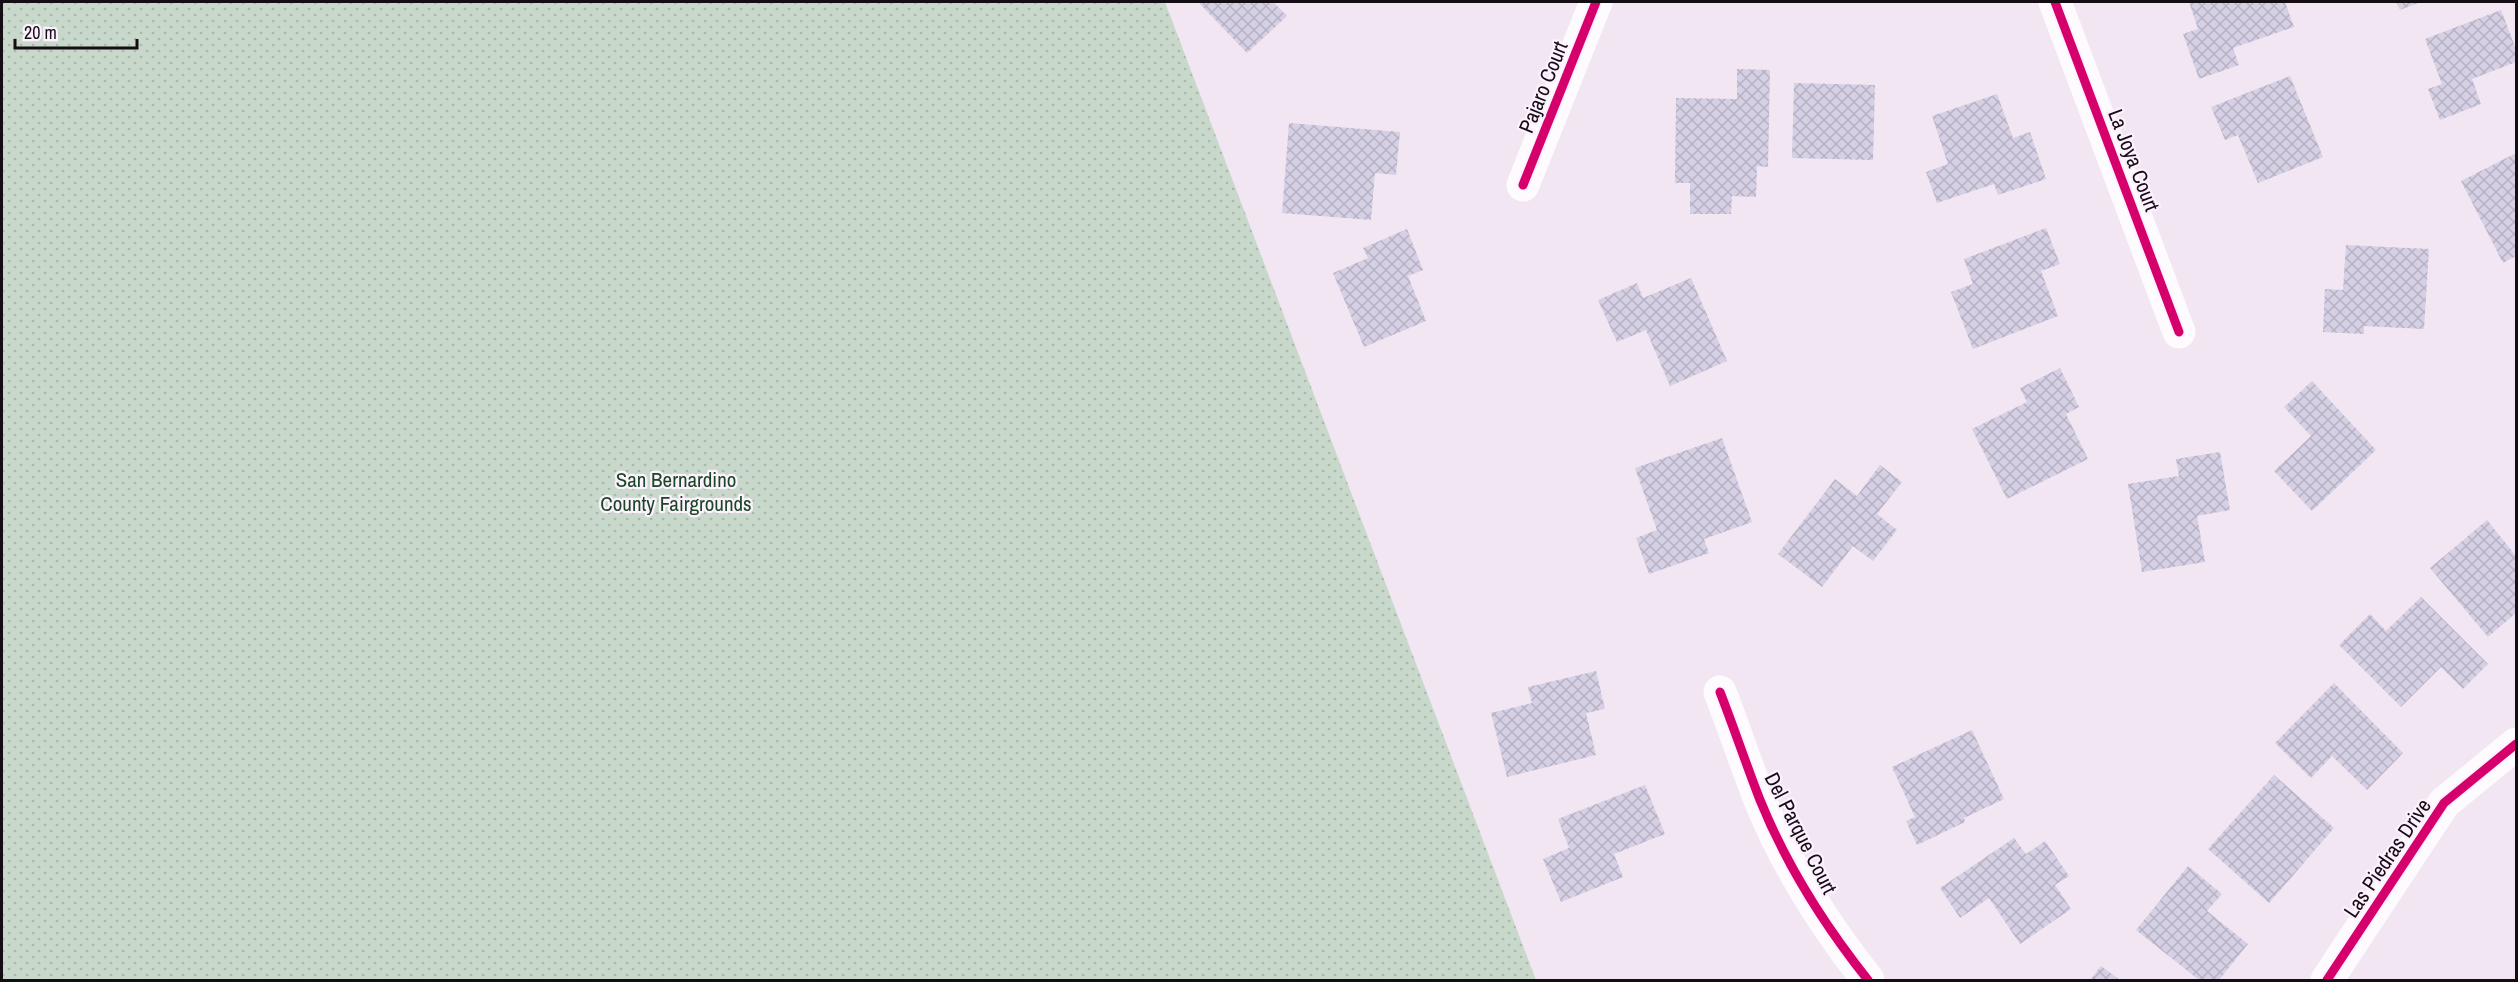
<svg xmlns="http://www.w3.org/2000/svg" width="2518" height="982" font-family="'Archivo Narrow',sans-serif">
  <style>
    .grass { fill: url(#grass-dots) }
    .building { fill: url(#building-cross-hatch) }
    .lines { fill: none; stroke-linecap: round; stroke-linejoin: round }
    .minor { stroke: #fdfbfd; stroke-width: 33 }
    .cycleway-casing { stroke: #fef1ff; stroke-width: 13 }
    .cycleway { stroke: #d6006c; stroke-width: 9 }
    .labels { text-anchor: middle; dominant-baseline: central; stroke-width: 4.5; stroke-linejoin: round; paint-order: stroke }
    .street-label { font-size: 21px; fill: #140d14; stroke: #fef1ff }
    .park-label { font-size: 21px; fill: #184823; stroke: #fef1ff }
  </style>
  <defs>
    <pattern id="grass-dots" width="8" height="8" patternUnits="userSpaceOnUse" patternTransform="scale(1.5)"><rect width="8" height="8" fill="#c8d9cb"/><path d="M2 2h.1M6 6h.1" fill="none" stroke="#abb9ad" stroke-width="1.8" stroke-linecap="round"/></pattern>
    <pattern id="building-cross-hatch" width="8" height="8" patternUnits="userSpaceOnUse" patternTransform="scale(1.5)"><rect width="8" height="8" fill="#d6d0e5"/><path d="M0 0l8 8M0 8l8-8" fill="none" stroke="#b7b1c4"/></pattern>
  </defs>
  <rect width="100%" height="100%" fill="#f2e6f3"/>
  <polygon class="grass" points="2,2 1165,2 1536,980 2,980"/>
  <g class="building">
    <polygon points="1198,2 1273,2 1287,16 1247,53"/>
    <polygon points="2189,2 2285,2 2294,27 2233,48 2239,65 2199,79 2183,34 2198,29"/>
    <polygon points="2396,2 2421,2 2400,10"/>
    <polygon points="2501,10 2516,49 2516,62 2472,79 2481,104 2440,120 2428,89 2442,84 2425,39"/>
    <polygon points="1737,69 1770,70 1768,167 1757,166 1756,197 1732,196 1731,214 1690,214 1690,183 1675,183 1676,98 1737,99"/>
    <polygon points="2290,76 2323,157 2258,183 2238,135 2225,140 2211,107"/>
    <polygon points="1794,83 1875,85 1873,160 1792,158"/>
    <polygon points="1997,94 2013,138 2030,132 2046,179 1998,195 1994,184 1937,203 1926,172 1948,164 1932,116"/>
    <polygon points="1289,123 1400,132 1396,175 1375,173 1371,220 1282,213"/>
    <polygon points="2516,153 2516,256 2503,263 2461,181"/>
    <polygon points="2046,228 2060,264 2041,271 2058,316 1973,349 1951,292 1973,284 1964,259"/>
    <polygon points="1407,229 1423,270 1408,276 1426,321 1364,347 1333,273 1368,258 1363,248"/>
    <polygon points="2346,245 2429,249 2424,329 2364,326 2364,334 2323,332 2325,289 2343,290"/>
    <polygon points="1691,278 1727,361 1670,386 1646,330 1617,342 1598,300 1637,283 1643,298"/>
    <polygon points="2060,368 2079,407 2066,414 2088,459 2007,499 1972,429 2027,402 2020,388"/>
    <polygon points="2312,381 2376,450 2312,511 2274,471 2311,436 2284,407"/>
    <polygon points="1722,438 1752,522 1704,539 1709,553 1649,574 1636,538 1657,530 1635,468"/>
    <polygon points="2220,452 2230,510 2197,516 2205,562 2142,572 2128,484 2179,476 2176,459"/>
    <polygon points="1880,465 1902,482 1877,514 1897,530 1873,561 1853,546 1822,587 1778,554 1835,479 1857,496"/>
    <polygon points="2487,520 2516,556 2516,613 2488,637 2430,568"/>
    <polygon points="2421,597 2488,664 2463,689 2441,667 2401,707 2339,645 2370,614 2386,631"/>
    <polygon points="1596,671 1605,709 1586,713 1596,755 1507,777 1491,713 1532,703 1528,687"/>
    <polygon points="2334,683 2403,753 2367,790 2332,756 2311,778 2275,743"/>
    <polygon points="1972,730 2004,799 1964,818 1965,822 1917,845 1906,821 1915,817 1892,767"/>
    <polygon points="2274,775 2334,828 2269,903 2208,849"/>
    <polygon points="1645,785 1665,834 1614,854 1623,877 1561,902 1543,859 1569,848 1558,819"/>
    <polygon points="2014,838 2026,854 2045,841 2069,876 2055,885 2071,909 2020,944 1989,898 1960,918 1940,888"/>
    <polygon points="2188,866 2222,894 2207,911 2248,944 2219,980 2199,980 2136,930"/>
    <polygon points="2101,966 2120,980 2090,980"/>
  </g>
  <g class="lines">
    <g class="minor">
      <polyline points="2055,2 2179,332"/>
      <polyline points="1523,185 1596,2"/>
      <path d="M1720,692C1734,728 1746,764 1760,800C1786,864 1825,926 1868,980"/>
      <polyline points="2327,980 2444,803 2516,744"/>
    </g>
    <g class="cycleway-casing">
      <g id="cycleway">
        <polyline points="2055,2 2179,332"/>
        <polyline points="1523,185 1596,2"/>
        <path d="M1720,692C1734,728 1746,764 1760,800C1786,864 1825,926 1868,980"/>
        <polyline points="2327,980 2444,803 2516,744"/>
      </g>
    </g>
    <use href="#cycleway" class="cycleway"/>
  </g>
  <g class="labels">
    <g class="street-label">
      <text transform="translate(1543 87) rotate(-68)">Pajaro Court</text>
      <text transform="translate(2134 160) rotate(69)">La Joya Court</text>
      <text transform="translate(1801 833) rotate(63)">Del Parque Court</text>
      <text transform="translate(2387 858) rotate(-56)">Las Piedras Drive</text>
    </g>
    <g class="park-label">
      <text x="676" y="479">San Bernardino<tspan x="676" dy="24">County Fairgrounds</tspan></text>
    </g>
  </g>
  <rect width="2518" height="982" fill="none" stroke="#140d14" stroke-width="6"/>
  <path d="M15 39v9h122v-9" fill="none" stroke="#140d14" stroke-width="3"/>
  <text x="24" y="39" font-size="18" fill="#140d14" stroke="#fef1ff" stroke-width="4.5" paint-order="stroke">20 m</text>
</svg>
